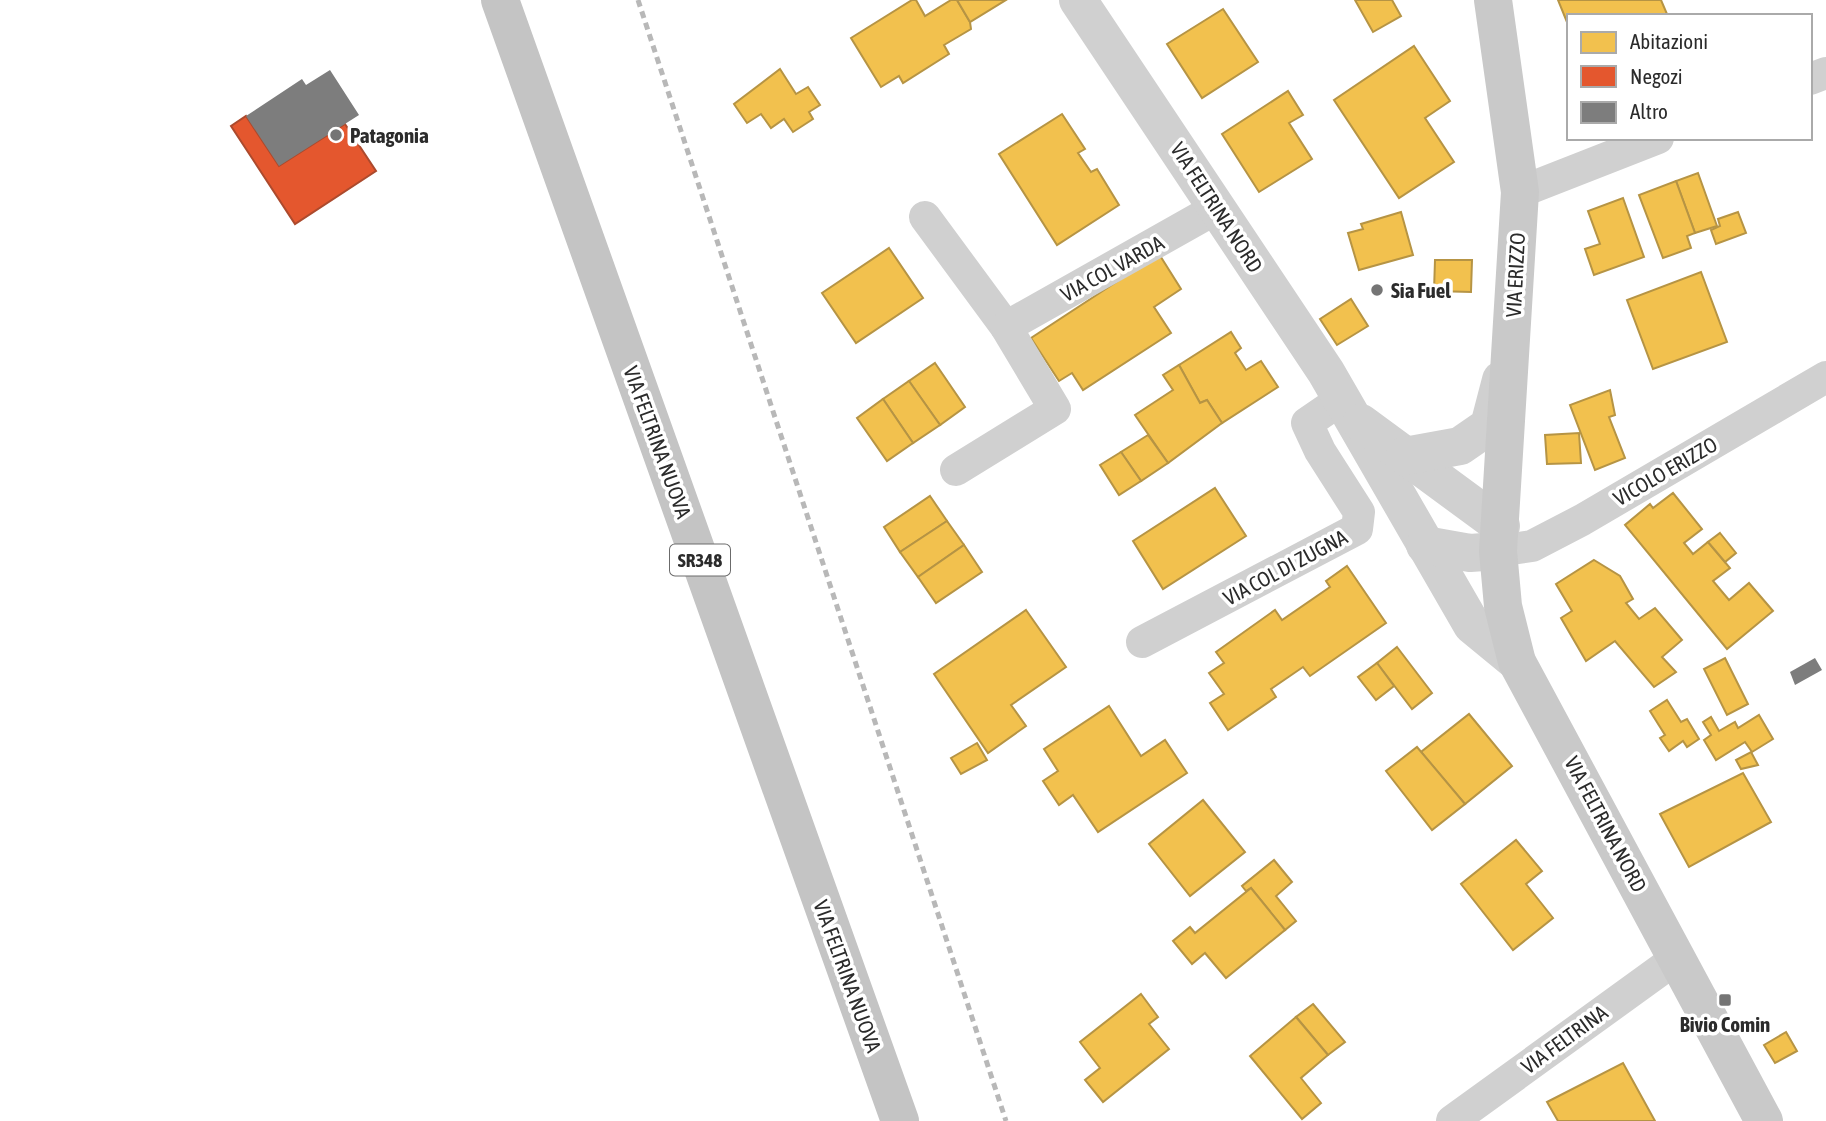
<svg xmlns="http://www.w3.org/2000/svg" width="1826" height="1121" font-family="'Asap Condensed',sans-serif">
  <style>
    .homes { fill: #f2c14e; stroke: #b69444; stroke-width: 2 }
    .shops { fill: #e4572e; stroke: #ac4a2d; stroke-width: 2 }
    .building { fill: #7d7d7d }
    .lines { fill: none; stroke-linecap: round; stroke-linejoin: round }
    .minor { stroke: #d0d0d0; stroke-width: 32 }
    .tertiary { stroke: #d0d0d0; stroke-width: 38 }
    .secondary { stroke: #c9c9c9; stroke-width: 38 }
    .primary { stroke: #c4c4c4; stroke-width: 38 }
    .rail { stroke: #b8b8b8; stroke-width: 5; stroke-dasharray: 7 5; stroke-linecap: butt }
    .poi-dot { fill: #757575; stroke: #fff; stroke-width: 2.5 }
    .labels { text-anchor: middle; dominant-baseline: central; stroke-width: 7; stroke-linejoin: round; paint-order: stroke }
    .shield { fill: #fff; stroke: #6b6b6b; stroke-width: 2 }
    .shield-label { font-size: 19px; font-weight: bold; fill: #2b2b2b }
    .poi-label { font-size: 21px; font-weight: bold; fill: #2b2b2b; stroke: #fff; text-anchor: start }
    .street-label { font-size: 21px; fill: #2b2b2b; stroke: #fff }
  </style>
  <rect width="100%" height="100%" fill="#fff"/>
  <g class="homes">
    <polygon points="912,0 916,0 925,16 951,0 957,0 970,22 971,29 944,45 949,54 903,83 899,76 881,87 851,38"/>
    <polygon points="957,0 1006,0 970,22"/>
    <polygon points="1355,0 1392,0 1401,16 1373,32"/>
    <polygon points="1558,0 1661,0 1667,14 1569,16 1569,27"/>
    <polygon points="1223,9 1258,62 1202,98 1167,44"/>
    <polygon points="1414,46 1450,101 1425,118 1454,162 1399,198 1334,100"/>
    <polygon points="780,69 796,94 808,87 820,105 809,112 813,119 793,132 784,119 771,128 761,114 747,123 734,104"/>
    <polygon points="1288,91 1303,115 1289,123 1312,159 1259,192 1222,134"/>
    <polygon points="1062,114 1085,149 1078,153 1091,172 1097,169 1119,205 1057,245 999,154"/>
    <polygon points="1698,173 1717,226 1695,233 1676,181"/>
    <polygon points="1676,181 1695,233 1687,236 1691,248 1663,258 1639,195"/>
    <polygon points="1623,198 1644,257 1594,275 1585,249 1600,244 1588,211"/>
    <polygon points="1401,212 1413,255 1359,270 1348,233 1363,229 1361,224"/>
    <polygon points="1738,212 1746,233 1716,244 1711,230 1720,226 1718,219"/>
    <polygon points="889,248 923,298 856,343 822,293"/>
    <polygon points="1159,254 1181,289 1154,307 1171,333 1083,390 1072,373 1059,381 1031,338"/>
    <polygon points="1435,260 1472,260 1471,292 1434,291"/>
    <polygon points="1701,272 1727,342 1653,369 1627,300"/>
    <polygon points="1351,299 1368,326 1337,345 1320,319"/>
    <polygon points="1231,332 1241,348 1235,353 1246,370 1261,361 1278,387 1222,423 1207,400 1200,403 1179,365"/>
    <polygon points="935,363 965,407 940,425 909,381"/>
    <polygon points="1179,365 1200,403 1207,400 1222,423 1168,463 1135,415 1173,390 1163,375"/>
    <polygon points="909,381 940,425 913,443 883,399"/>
    <polygon points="1610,390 1615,415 1609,417 1625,458 1595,470 1570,405"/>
    <polygon points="883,399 913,443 887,461 857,418"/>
    <polygon points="1579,433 1581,463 1547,464 1545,435"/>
    <polygon points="1148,435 1168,463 1141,481 1121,452"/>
    <polygon points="1121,452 1141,481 1119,495 1100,465"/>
    <polygon points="1215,488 1246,536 1163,589 1133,541"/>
    <polygon points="1673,493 1702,529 1684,543 1693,554 1708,542 1730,568 1713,581 1729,600 1749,583 1773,611 1727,649 1625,525 1650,504 1653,508"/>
    <polygon points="930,496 947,521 900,552 884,527"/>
    <polygon points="947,521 964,545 918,577 900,552"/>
    <polygon points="1720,533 1736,553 1725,562 1708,542"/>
    <polygon points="964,545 982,572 936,603 918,577"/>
    <polygon points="1594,560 1620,576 1633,599 1626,603 1639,619 1655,608 1682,640 1662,657 1676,672 1654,687 1615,641 1586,661 1561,618 1572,611 1556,584"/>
    <polygon points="1347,566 1386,623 1310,676 1303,667 1271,689 1276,697 1228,730 1210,703 1224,694 1209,673 1224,663 1216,652 1275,610 1282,620 1330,587 1326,581"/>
    <polygon points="1026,610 1066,667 1011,705 1026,726 988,753 934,674"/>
    <polygon points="1397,647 1432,693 1412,709 1377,663"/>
    <polygon points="1725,658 1748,704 1727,715 1704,669"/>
    <polygon points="1377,663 1394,686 1376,700 1358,677"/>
    <polygon points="1667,700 1681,722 1687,719 1699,739 1687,747 1683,741 1669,751 1660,738 1665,735 1650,711"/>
    <polygon points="1109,706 1141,756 1165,740 1187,773 1098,832 1073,795 1059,805 1043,781 1058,771 1044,749"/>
    <polygon points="1469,714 1512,766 1465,804 1421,752"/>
    <polygon points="1759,715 1773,739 1752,752 1745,742 1716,760 1704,740 1711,735 1703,722 1711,717 1719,731 1735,722 1738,728"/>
    <polygon points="977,743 987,760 961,774 951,758"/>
    <polygon points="1417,747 1465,804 1432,830 1386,771"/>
    <polygon points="1751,752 1758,765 1741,769 1736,760"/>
    <polygon points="1743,773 1771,822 1689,867 1660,814"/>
    <polygon points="1203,800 1245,852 1190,896 1149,844"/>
    <polygon points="1516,840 1542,871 1526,884 1553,918 1513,950 1461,884"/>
    <polygon points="1274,860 1292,882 1276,896 1296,921 1285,930 1251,888 1246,891 1242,886"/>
    <polygon points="1251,888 1285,930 1226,978 1205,953 1192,964 1173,941 1190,927 1195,933"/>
    <polygon points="1141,994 1158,1017 1149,1024 1169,1049 1103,1102 1085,1080 1100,1068 1080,1042"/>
    <polygon points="1313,1004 1345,1042 1328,1055 1296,1017"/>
    <polygon points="1296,1017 1328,1055 1301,1078 1321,1103 1302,1119 1250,1056"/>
    <polygon points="1786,1032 1797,1051 1775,1063 1764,1045"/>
    <polygon points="1623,1063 1655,1121 1558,1121 1547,1102"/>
  </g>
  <polygon class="shops" points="246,116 279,166 345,124 376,171 295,224 231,126"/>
  <g class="building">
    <polygon points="330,70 359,115 279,166 246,116 302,79 306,85"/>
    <polygon points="1815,658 1822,670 1795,685 1790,672"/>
  </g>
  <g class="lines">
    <g class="minor">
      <polyline points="1810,79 1826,73"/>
      <polyline points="1520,192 1658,138"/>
      <polyline points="925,217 1006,327"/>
      <polyline points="956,470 1055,409 1006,327 1217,208"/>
      <polyline points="1498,551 1532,546 1582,520 1826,377"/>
      <polyline points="1142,642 1357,529 1359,512 1320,451 1307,423 1342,399"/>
      <polyline points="1452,1121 1677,958"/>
    </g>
    <g class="tertiary">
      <polyline points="1078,0 1326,372 1472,625 1517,662"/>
      <polyline points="1361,423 1501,526"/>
      <polyline points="1405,456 1460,446 1489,426 1501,380"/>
      <polyline points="1425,545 1470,553 1498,551"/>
    </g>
    <polyline class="secondary" points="1493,0 1520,192 1498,551 1503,606 1517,662 1764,1121"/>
    <polyline class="primary" points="500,0 900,1121"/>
    <polyline class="rail" points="638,0 1006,1121"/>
  </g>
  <g class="poi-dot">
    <circle cx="336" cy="135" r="7"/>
    <circle cx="1377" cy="290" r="7"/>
    <rect x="1718" y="993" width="14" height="14" rx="3.5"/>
  </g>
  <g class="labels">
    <rect class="shield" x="670" y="544.5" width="60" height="31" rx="5"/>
    <g class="shield-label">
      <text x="700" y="560">SR348</text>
    </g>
    <g class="poi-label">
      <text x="350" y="135">Patagonia</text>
      <text x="1391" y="290">Sia Fuel</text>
      <text x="1725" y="1024" text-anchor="middle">Bivio Comin</text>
    </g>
    <g class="street-label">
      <text transform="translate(1217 207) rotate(57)">VIA FELTRINA NORD</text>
      <text transform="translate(1112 268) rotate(-29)">VIA COL VARDA</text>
      <text transform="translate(1515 275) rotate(-87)">VIA ERIZZO</text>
      <text transform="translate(658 442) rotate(70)">VIA FELTRINA NUOVA</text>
      <text transform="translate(1665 471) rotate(-30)">VICOLO ERIZZO</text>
      <text transform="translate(1285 567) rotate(-28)">VIA COL DI ZUGNA</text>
      <text transform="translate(1606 824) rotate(62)">VIA FELTRINA NORD</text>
      <text transform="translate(848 976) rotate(70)">VIA FELTRINA NUOVA</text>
      <text transform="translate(1564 1039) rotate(-36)">VIA FELTRINA</text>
    </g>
  </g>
  <rect x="1567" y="14" width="245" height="126" fill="#ffffff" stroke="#aaaaaa" stroke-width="2"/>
  <rect x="1581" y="32" width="35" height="21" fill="#f2c14e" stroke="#aaaaaa" stroke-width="2"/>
  <text x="1630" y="49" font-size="21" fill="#2b2b2b">Abitazioni</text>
  <rect x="1581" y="66" width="35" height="21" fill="#e4572e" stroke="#aaaaaa" stroke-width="2"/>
  <text x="1630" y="84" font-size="21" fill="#2b2b2b">Negozi</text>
  <rect x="1581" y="102" width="35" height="21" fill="#7d7d7d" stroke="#aaaaaa" stroke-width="2"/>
  <text x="1630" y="119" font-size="21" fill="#2b2b2b">Altro</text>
</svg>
